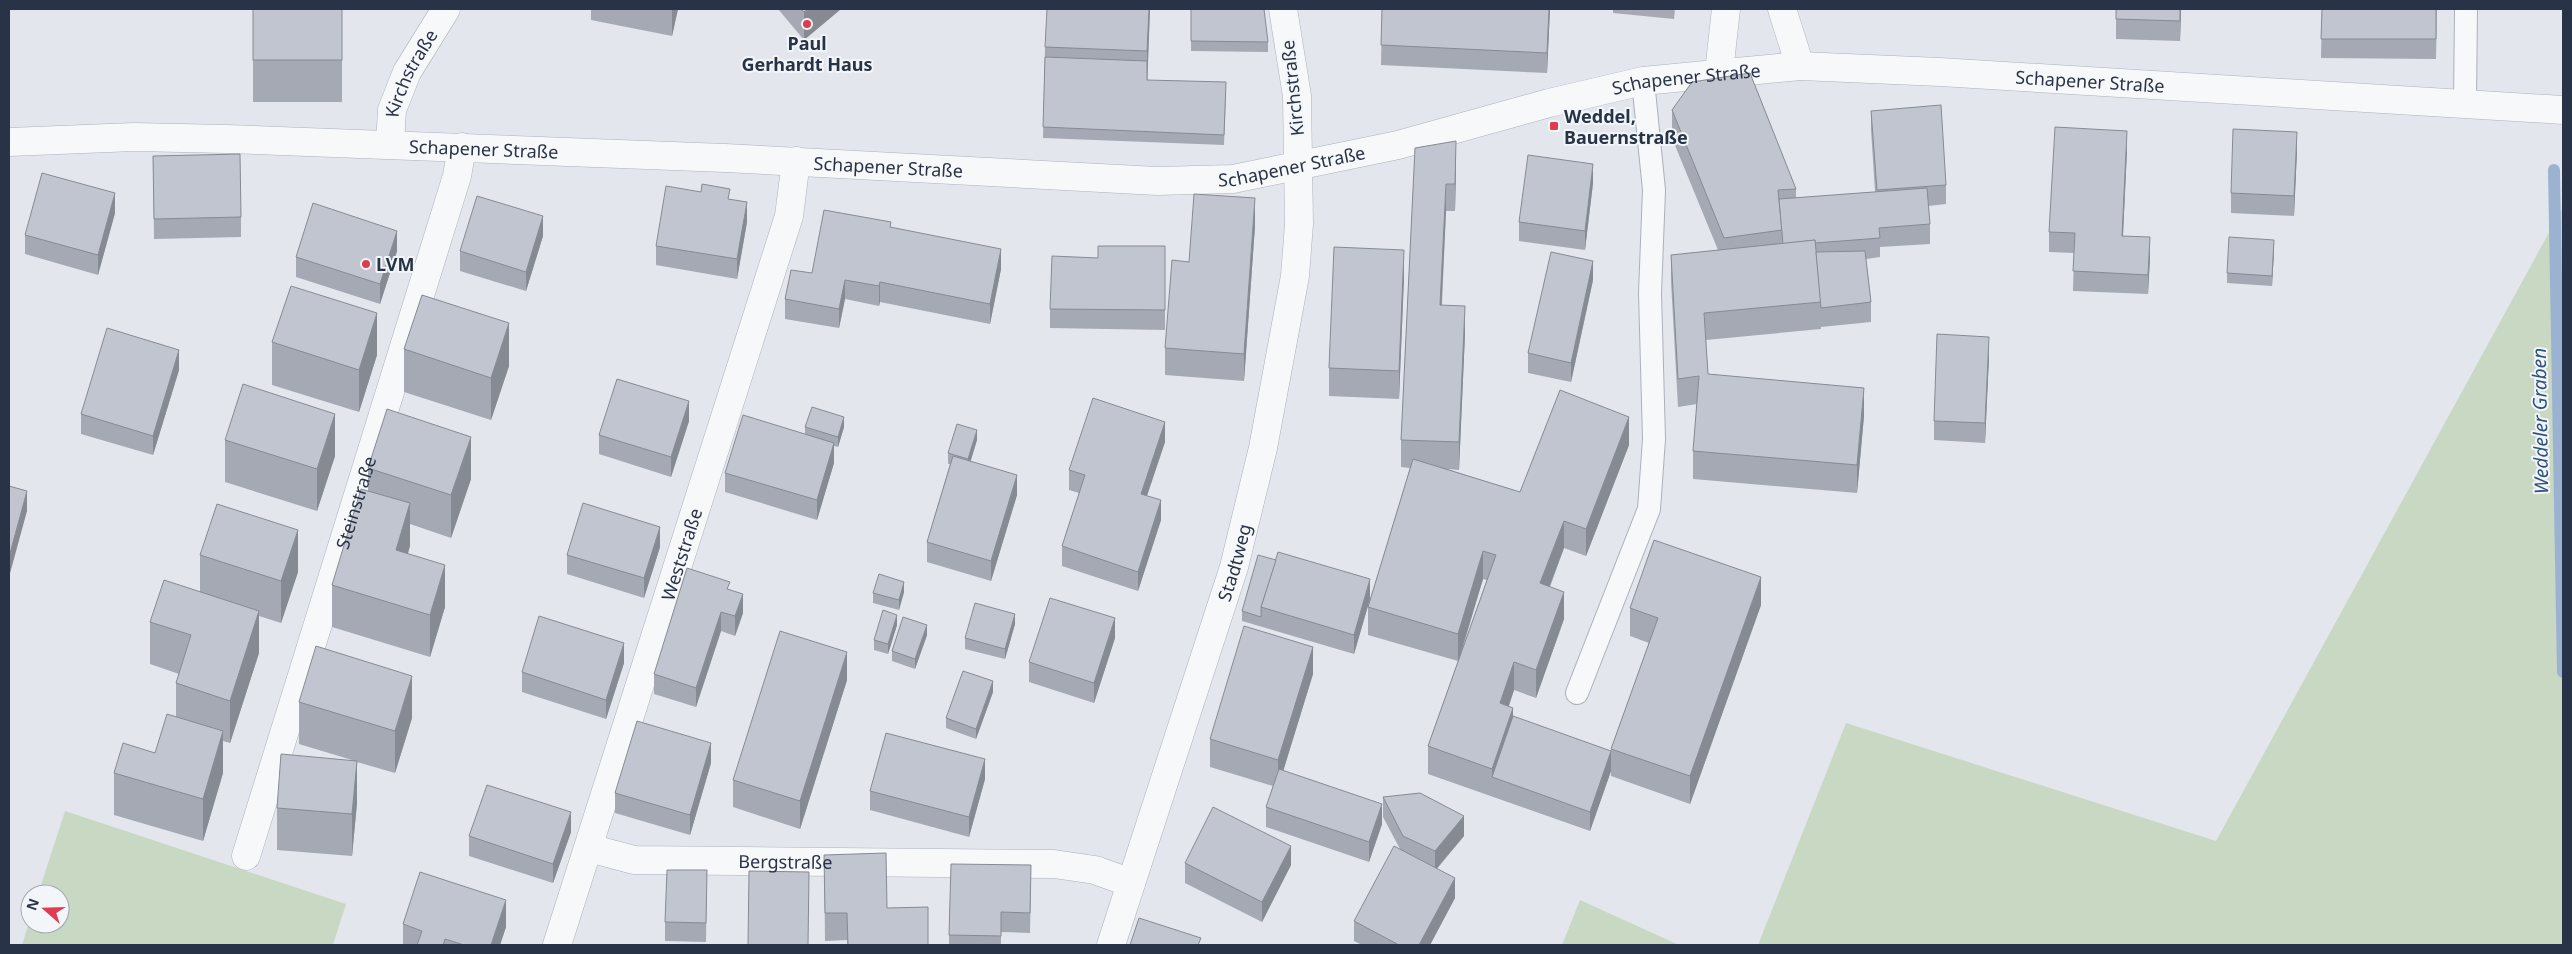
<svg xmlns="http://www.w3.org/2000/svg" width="2572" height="954" font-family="'Noto Sans',sans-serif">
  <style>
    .green { fill: #c8d8c3 }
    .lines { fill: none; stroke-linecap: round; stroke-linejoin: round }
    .stream { stroke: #9bb3d0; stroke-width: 12 }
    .service-casing { stroke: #abb1bb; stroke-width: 24 }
    .minor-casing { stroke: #abb1bb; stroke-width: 29 }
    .tertiary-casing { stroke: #abb1bb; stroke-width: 29 }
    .service { stroke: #f7f8fa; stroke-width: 22 }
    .minor { stroke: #f7f8fa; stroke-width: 28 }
    .tertiary { stroke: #f7f8fa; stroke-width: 28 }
    .wall { fill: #a5a9b3; fill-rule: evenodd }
    .shaded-wall { fill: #868a92 }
    .building { fill: #c0c5d0; stroke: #868a92 }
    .poi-dot { fill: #de3c4f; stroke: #f3f6f9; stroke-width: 2 }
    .labels { text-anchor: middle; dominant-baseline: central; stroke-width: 4; stroke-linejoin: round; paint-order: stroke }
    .poi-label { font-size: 18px; font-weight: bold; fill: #293347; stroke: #f3f6f9; text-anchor: start }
    .street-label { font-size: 18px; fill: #293347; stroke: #f3f6f9 }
    .water-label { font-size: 19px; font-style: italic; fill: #2d5080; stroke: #f3f6f9 }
  </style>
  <rect width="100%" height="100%" fill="#e3e7ed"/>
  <g class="green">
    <polygon points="2563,207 2563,945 1758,945 1846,723 2216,841"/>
    <polygon points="65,811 346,904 333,945 22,945 30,919 30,924 60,924 60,894 38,894"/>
    <polygon points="1580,900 1679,945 1562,945"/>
  </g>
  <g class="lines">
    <polyline class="stream" points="2554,170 2563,672"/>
    <g class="service-casing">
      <g id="service">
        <polyline points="2465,103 2466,9"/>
        <polyline points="1577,693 1649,509 1654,439 1650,293 1654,190 1643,81"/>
      </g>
    </g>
    <g class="minor-casing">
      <g id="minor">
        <polyline points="1782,9 1800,66"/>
        <polyline points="1719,72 1726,9"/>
        <path id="s1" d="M390,144L392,110L407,72L446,9"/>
        <path id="s2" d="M589,848L634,860L1054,864L1095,870L1131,883"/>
        <path id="s3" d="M246,856L457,176L462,147"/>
        <path id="s4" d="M557,945L789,216L796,161"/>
        <path id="s5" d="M1111,945L1234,567L1263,448L1295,276L1299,224L1297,96L1283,9"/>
      </g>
    </g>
    <g class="tertiary-casing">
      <g id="tertiary">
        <path id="s6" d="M9,142L134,137L227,139L725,158L1157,181L1233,179L1398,145L1549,103L1643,81L1800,66L1940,72L2563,110"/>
      </g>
    </g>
    <use href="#service" class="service"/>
    <use href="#minor" class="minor"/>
    <use href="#tertiary" class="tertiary"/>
  </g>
  <g class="wall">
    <rect x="253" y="9" width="89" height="93"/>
    <polygon points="591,9 678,9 672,36 591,20"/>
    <polygon points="778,9 841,9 804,40"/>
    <polygon points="1150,9 1147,80 1226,93 1224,145 1043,138 1045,47"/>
    <polygon points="1191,9 1268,42 1268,52 1191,51"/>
    <polygon points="1382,9 1550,9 1547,73 1381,65"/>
    <polygon points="1613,9 1675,9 1674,19 1613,13"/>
    <polygon points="2116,9 2181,9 2180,41 2116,39"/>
    <polygon points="2322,9 2437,9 2436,59 2321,58"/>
    <polygon points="1672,110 1796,189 1796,198 1875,192 1871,130 1871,111 1946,185 1946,204 1928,206 1930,224 1930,244 1880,247 1880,257 1866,259 1871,302 1871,322 1821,327 1821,320 1821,329 1706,340 1708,374 1864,416 1857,493 1693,479 1693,451 1697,404 1678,407 1671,282 1671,255 1718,250 1672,138"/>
    <path d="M1415,148L1456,168L1455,211H1446L1442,305L1465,334L1459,470L1447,469L1520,492L1629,445L1586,556L1564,548L1550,587L1564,619L1536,698L1514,690L1509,706L1513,716L1611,771L1590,831L1428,774V746L1458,661L1368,635V607L1410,468L1401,467V440ZM1483,579L1487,580L1462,650Z"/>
    <polygon points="2127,150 2123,236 2150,257 2148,294 2073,291 2074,253 2049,252 2049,232"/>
    <polygon points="2297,151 2294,216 2231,213 2231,193"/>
    <polygon points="153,156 241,217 241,237 154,239"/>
    <polygon points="1593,183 1585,250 1519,241 1519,222"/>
    <polygon points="730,199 747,222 737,279 656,265 656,246"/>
    <polygon points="115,213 98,275 25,254 25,235"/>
    <polygon points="1255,226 1244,381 1165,375 1165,348 1189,262"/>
    <polygon points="891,227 1001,269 990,324 880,302 879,306 845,299 839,328 785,319 785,299 812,273"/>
    <polygon points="543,236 526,291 460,271 460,251"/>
    <polygon points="1165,246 1165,330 1050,328 1050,309 1098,258"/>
    <polygon points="2274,250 2272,286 2227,283 2227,273"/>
    <polygon points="397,251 380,304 296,277 296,257"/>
    <polygon points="1404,278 1399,399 1329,396 1329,368"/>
    <polygon points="1593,280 1571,382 1528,373 1528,353"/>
    <polygon points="272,342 377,355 359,412 272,385"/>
    <polygon points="404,349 509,366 491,420 404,392"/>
    <polygon points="1989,357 1985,443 1934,440 1934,421"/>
    <polygon points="179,370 153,455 81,434 81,414"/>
    <polygon points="689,421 671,477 599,454 599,435"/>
    <polygon points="805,427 844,427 838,447 834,446 834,463 817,520 725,492 725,473 805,434"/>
    <polygon points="225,440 335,456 317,511 225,482"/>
    <polygon points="977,440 970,461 1017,495 991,581 927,562 927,542 950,464 948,464 948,453"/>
    <polygon points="1165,442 1147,496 1161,520 1138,591 1062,566 1062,546 1079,493 1069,490 1069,470"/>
    <polygon points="368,468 471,479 451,538 410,524 410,546 408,553 445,607 430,657 332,627 332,585 368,491"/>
    <polygon points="660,547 644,598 567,574 567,555"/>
    <polygon points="200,555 298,572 281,623 259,616 259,653 230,743 223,741 223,773 203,841 114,815 114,773 155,753 176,717 176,683 179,674 150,664 150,622 200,592"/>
    <polygon points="1276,560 1370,599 1354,654 1242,621 1242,611"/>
    <polygon points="730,589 743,613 735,636 721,631 696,707 654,694 654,674"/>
    <polygon points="904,592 899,610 873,603 873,593"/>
    <polygon points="1761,605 1690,804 1611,776 1611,749 1649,643 1630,636 1630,608"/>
    <polygon points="1015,624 1005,659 965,649 965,638"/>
    <polygon points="897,625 888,654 874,650 874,640"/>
    <polygon points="927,635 915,669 892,661 892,651"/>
    <polygon points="1115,638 1094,703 1029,682 1029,662"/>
    <polygon points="624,663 606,719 522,692 522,672"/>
    <polygon points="1313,674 1283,771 1382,824 1369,862 1266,827 1266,807 1273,786 1210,767 1210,739"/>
    <polygon points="847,680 800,829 733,807 733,780"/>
    <polygon points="993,692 976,739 946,728 946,718"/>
    <polygon points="299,702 412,718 395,773 357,762 357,803 352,856 277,850 277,808 352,760 299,744"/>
    <polygon points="711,763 690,835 615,813 615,793"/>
    <polygon points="985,779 969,837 870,810 870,791"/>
    <polygon points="1383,797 1464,836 1437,869 1455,898 1430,945 1362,945 1354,941 1354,921 1400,849 1383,817"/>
    <polygon points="571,832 553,883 469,856 469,836"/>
    <polygon points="824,855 887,908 928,945 847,945 847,940 825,941"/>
    <polygon points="1185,863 1291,865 1262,922 1185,883"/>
    <polygon points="707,870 706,942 665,941 665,922"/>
    <polygon points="1031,885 1030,933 1001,932 1001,945 949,945 949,935"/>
    <polygon points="403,924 506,927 500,945 403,945"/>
  </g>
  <g class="shaded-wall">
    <polygon points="672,9 678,9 672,36"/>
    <polygon points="808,9 841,9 804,40 804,12"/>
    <polygon points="1149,9 1150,9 1147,90 1147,51"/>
    <polygon points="1549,9 1550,9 1547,73 1547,53"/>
    <polygon points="2180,9 2181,9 2180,41"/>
    <polygon points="2127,131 2127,150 2122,255 2122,236"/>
    <polygon points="2297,132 2297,151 2294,216 2294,196"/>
    <polygon points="1456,141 1456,168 1455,211 1455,184"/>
    <polygon points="1593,164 1593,183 1585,250 1585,231"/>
    <polygon points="1446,184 1446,211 1440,333 1440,305"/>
    <polygon points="115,193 115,213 98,275 98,255"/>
    <polygon points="1255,198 1255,226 1244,381 1244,354"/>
    <polygon points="747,202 747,222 737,279 737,259"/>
    <polygon points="543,216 543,236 526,291 526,272"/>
    <polygon points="397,231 397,251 380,304 380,284"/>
    <polygon points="2150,237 2150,257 2148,294 2148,275"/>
    <polygon points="2274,240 2274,250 2272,286 2272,276"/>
    <polygon points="1001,249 1001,269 990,324 990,304"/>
    <polygon points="1404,250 1404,278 1399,399 1399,371"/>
    <polygon points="1593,261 1593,280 1571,382 1571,363"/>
    <polygon points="845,280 845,299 839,328 839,309"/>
    <polygon points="880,282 880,302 879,306 879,286"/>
    <polygon points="1465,306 1465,334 1459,470 1459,442"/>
    <polygon points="377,313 377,355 359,412 359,370"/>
    <polygon points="509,323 509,366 491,420 491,378"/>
    <polygon points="1989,337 1989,357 1985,443 1985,423"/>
    <polygon points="179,350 179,370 153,455 153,436"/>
    <polygon points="1864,388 1864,416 1857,493 1857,465"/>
    <polygon points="689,401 689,421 671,477 671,457"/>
    <polygon points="335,414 335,456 317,511 317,469"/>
    <polygon points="844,417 844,427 838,447 838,437"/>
    <polygon points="1629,417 1629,445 1586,556 1586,529"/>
    <polygon points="1165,422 1165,442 1141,513 1141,494"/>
    <polygon points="977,430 977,440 968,470 968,459"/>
    <polygon points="471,437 471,479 451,538 451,495"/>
    <polygon points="834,443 834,463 817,520 817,500"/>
    <polygon points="1017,475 1017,495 991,581 991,561"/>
    <polygon points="27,491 27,511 9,577 9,557"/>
    <polygon points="1161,500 1161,520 1138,591 1138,572"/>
    <polygon points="410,503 410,546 396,592 396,550"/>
    <polygon points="1564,521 1564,548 1540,611 1540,583"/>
    <polygon points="660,527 660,547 644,598 644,578"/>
    <polygon points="298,530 298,572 281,623 281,581"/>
    <polygon points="1483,551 1483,579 1458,662 1458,634"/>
    <polygon points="445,565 445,607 430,657 430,615"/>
    <polygon points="1761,577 1761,605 1690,804 1690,776"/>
    <polygon points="1370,579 1370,599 1354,654 1354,635"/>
    <polygon points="904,582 904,592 899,610 899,600"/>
    <polygon points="1564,592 1564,619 1536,698 1536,670"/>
    <polygon points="743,594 743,613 735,636 735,616"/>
    <polygon points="259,611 259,653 230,743 230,701"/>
    <polygon points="721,612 721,631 696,707 696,688"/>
    <polygon points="1015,614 1015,624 1005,659 1005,649"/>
    <polygon points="897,615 897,625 888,654 888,644"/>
    <polygon points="1115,618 1115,638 1094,703 1094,683"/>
    <polygon points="927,625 927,635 915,669 915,659"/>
    <polygon points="624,643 624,663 606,719 606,700"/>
    <polygon points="1313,647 1313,674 1278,788 1278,760"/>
    <polygon points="847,652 847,680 800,829 800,801"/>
    <polygon points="1514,662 1514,690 1500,731 1500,703"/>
    <polygon points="412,676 412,718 395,773 395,731"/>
    <polygon points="993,681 993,692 976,739 976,729"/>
    <polygon points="1513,708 1513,736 1492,777 1492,769"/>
    <polygon points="223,731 223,773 203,841 203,799"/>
    <polygon points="711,743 711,763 690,835 690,815"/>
    <polygon points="1611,751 1611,771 1590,831 1590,812"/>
    <polygon points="985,759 985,779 969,837 969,817"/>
    <polygon points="357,761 357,803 352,856 352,814"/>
    <polygon points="1382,804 1382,824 1369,862 1369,842"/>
    <polygon points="571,812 571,832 553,883 553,864"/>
    <polygon points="1464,816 1464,836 1435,870 1435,851"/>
    <polygon points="1291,846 1291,865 1262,922 1262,902"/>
    <polygon points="1455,878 1455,898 1430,945 1419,945"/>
    <polygon points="506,900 506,927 500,945 491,945"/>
  </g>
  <g class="building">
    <rect x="253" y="9" width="89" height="51"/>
    <polygon points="801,9 808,9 804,12"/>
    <polygon points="1047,9 1149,9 1147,51 1045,47"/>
    <polygon points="1191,9 1264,9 1268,42 1191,41"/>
    <polygon points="1382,9 1549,9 1547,53 1381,45"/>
    <polygon points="2116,9 2180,9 2180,21 2116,19"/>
    <polygon points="2322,9 2436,9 2436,39 2321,39"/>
    <polygon points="1045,57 1147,61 1147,80 1226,82 1224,135 1043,127"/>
    <polygon points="1750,73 1796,189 1778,190 1782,230 1724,238 1672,110 1692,82"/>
    <polygon points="1941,105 1946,185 1877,190 1871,111"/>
    <polygon points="2055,127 2127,131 2122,236 2150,237 2148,275 2073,271 2075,233 2049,232"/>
    <polygon points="2233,129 2297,132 2294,196 2231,193"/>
    <polygon points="1456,141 1455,184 1446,184 1440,305 1465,306 1459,442 1401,440 1415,148"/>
    <polygon points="240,154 241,217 154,219 153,156"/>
    <polygon points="1528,155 1593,164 1585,231 1519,222"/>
    <polygon points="42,173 115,193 98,255 25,235"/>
    <polygon points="702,184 730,189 728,199 747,202 737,259 656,246 666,186 701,192"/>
    <polygon points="1927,188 1930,224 1879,228 1880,238 1815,243 1815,240 1783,244 1779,199"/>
    <polygon points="1194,194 1255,198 1244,354 1165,348 1172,260 1189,262"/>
    <polygon points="477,196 543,216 526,272 460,251"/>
    <polygon points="313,203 397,231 380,284 296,257"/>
    <polygon points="824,210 891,222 890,227 1001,249 990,304 880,282 879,286 845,280 839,309 785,299 791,270 812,273"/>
    <polygon points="2229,237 2274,240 2272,276 2227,273"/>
    <polygon points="1815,240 1821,302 1704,313 1708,374 1864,388 1857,465 1693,451 1699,376 1678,379 1671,255"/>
    <polygon points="1098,246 1165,246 1165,310 1050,309 1052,256 1098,258"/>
    <polygon points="1334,247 1404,250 1399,371 1329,368"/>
    <polygon points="1865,251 1871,302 1821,308 1816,252"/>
    <polygon points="1551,252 1593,261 1571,363 1528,353"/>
    <polygon points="291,286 377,313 359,370 272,342"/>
    <polygon points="422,295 509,323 491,378 404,349"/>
    <polygon points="107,328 179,350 153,436 81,414"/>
    <polygon points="1937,334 1989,337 1985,423 1934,421"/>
    <polygon points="617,379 689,401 671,457 599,435"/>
    <polygon points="243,384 335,414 317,469 225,440"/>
    <polygon points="1560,390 1629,417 1586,529 1564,521 1540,583 1564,592 1536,670 1514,662 1500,703 1513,708 1492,769 1428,746 1496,555 1483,551 1458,634 1368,607 1413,459 1520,492"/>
    <polygon points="1093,398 1165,422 1141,494 1161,500 1138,572 1062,546 1085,475 1069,470"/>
    <polygon points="812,407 844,417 838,437 805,427"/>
    <polygon points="387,409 471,437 451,495 368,468"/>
    <polygon points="743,415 834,443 817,500 725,473"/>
    <polygon points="957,424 977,430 968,459 948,453"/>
    <polygon points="953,456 1017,475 991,561 927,542"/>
    <polygon points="9,486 27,491 9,557"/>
    <polygon points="361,489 410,503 396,550 445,565 430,615 332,585"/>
    <polygon points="583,503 660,527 644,578 567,555"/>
    <polygon points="217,504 298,530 281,581 200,555"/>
    <polygon points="1654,540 1761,577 1690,776 1611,749 1658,618 1630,608"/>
    <polygon points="1278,552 1370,579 1354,635 1261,607"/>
    <polygon points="1258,555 1276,560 1261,607 1261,617 1242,611"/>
    <polygon points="687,568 730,582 727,589 743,594 735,616 721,612 696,688 654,674"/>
    <polygon points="879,574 904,582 899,600 873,593"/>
    <polygon points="164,580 259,611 230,701 176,683 191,635 150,622"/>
    <polygon points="1050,598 1115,618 1094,683 1029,662"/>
    <polygon points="975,603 1015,614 1005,649 965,638"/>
    <polygon points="883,610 897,615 888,644 874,640"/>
    <polygon points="539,616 624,643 606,700 522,672"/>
    <polygon points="903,617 927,625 915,659 892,651"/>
    <polygon points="1244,626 1313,647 1278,760 1210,739"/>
    <polygon points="780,631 847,652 800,801 733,780"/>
    <polygon points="316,646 412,676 395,731 299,702"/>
    <polygon points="963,671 993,681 976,729 946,718"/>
    <polygon points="167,714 223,731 203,799 114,773 123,743 155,753"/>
    <polygon points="1513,716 1611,751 1590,812 1492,777"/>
    <polygon points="637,721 711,743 690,815 615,793"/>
    <polygon points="886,733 985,759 969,817 870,791"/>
    <polygon points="281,754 357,761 352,814 277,808"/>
    <polygon points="1279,769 1382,804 1369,842 1266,807"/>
    <polygon points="487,785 571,812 553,864 469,836"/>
    <polygon points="1420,793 1464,816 1435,851 1403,836 1383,797"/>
    <polygon points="1213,807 1291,846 1262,902 1185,863"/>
    <polygon points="1394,846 1455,878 1419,945 1399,945 1354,921"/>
    <polygon points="886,853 887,908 928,907 928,945 848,945 847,913 825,913 824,855"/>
    <polygon points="951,864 1031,865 1030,913 1001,912 1001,936 949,935"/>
    <polygon points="667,870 707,870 706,923 665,922"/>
    <polygon points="749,871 809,872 808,945 748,945"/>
    <polygon points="420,872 506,900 491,945 464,945 445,939 443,945 417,945 422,931 403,924"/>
    <polygon points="1139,918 1201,938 1198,945 1130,945"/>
  </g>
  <g class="poi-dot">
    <circle cx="807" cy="24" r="5"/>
    <rect x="1549" y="121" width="10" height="10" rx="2.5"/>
    <circle cx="366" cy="264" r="5"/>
  </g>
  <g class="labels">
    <g class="poi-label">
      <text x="807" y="43" text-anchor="middle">Paul<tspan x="807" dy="21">Gerhardt Haus</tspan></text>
      <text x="1564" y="116">Weddel,<tspan x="1564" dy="21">Bauernstraße</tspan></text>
      <text x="376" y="264">LVM</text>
    </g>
    <g class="street-label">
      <text stroke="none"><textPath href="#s1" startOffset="75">Kirchstraße</textPath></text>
      <text stroke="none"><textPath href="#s6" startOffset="1690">Schapener Straße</textPath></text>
      <text stroke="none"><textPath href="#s6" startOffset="2095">Schapener Straße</textPath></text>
      <text transform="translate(1292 88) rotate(-96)">Kirchstraße</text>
      <text stroke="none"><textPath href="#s6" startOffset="475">Schapener Straße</textPath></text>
      <text stroke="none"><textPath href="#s6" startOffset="1285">Schapener Straße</textPath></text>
      <text stroke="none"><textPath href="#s6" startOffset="880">Schapener Straße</textPath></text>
      <text stroke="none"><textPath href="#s3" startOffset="370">Steinstraße</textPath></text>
      <text stroke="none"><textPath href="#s4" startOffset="410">Weststraße</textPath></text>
      <text stroke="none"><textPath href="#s5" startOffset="402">Stadtweg</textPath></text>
      <text stroke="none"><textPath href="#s2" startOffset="198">Bergstraße</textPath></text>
    </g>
    <g class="water-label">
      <text transform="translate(2540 421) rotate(-91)">Weddeler Graben</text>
    </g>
  </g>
  <rect width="2572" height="954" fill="none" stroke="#293347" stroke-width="20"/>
  <g transform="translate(45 909) rotate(290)"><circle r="24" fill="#f3f6f9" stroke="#a2a8b2"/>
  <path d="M0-4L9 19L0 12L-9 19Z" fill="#de3c4f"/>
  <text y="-8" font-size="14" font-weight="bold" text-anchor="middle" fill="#293347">N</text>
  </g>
</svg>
